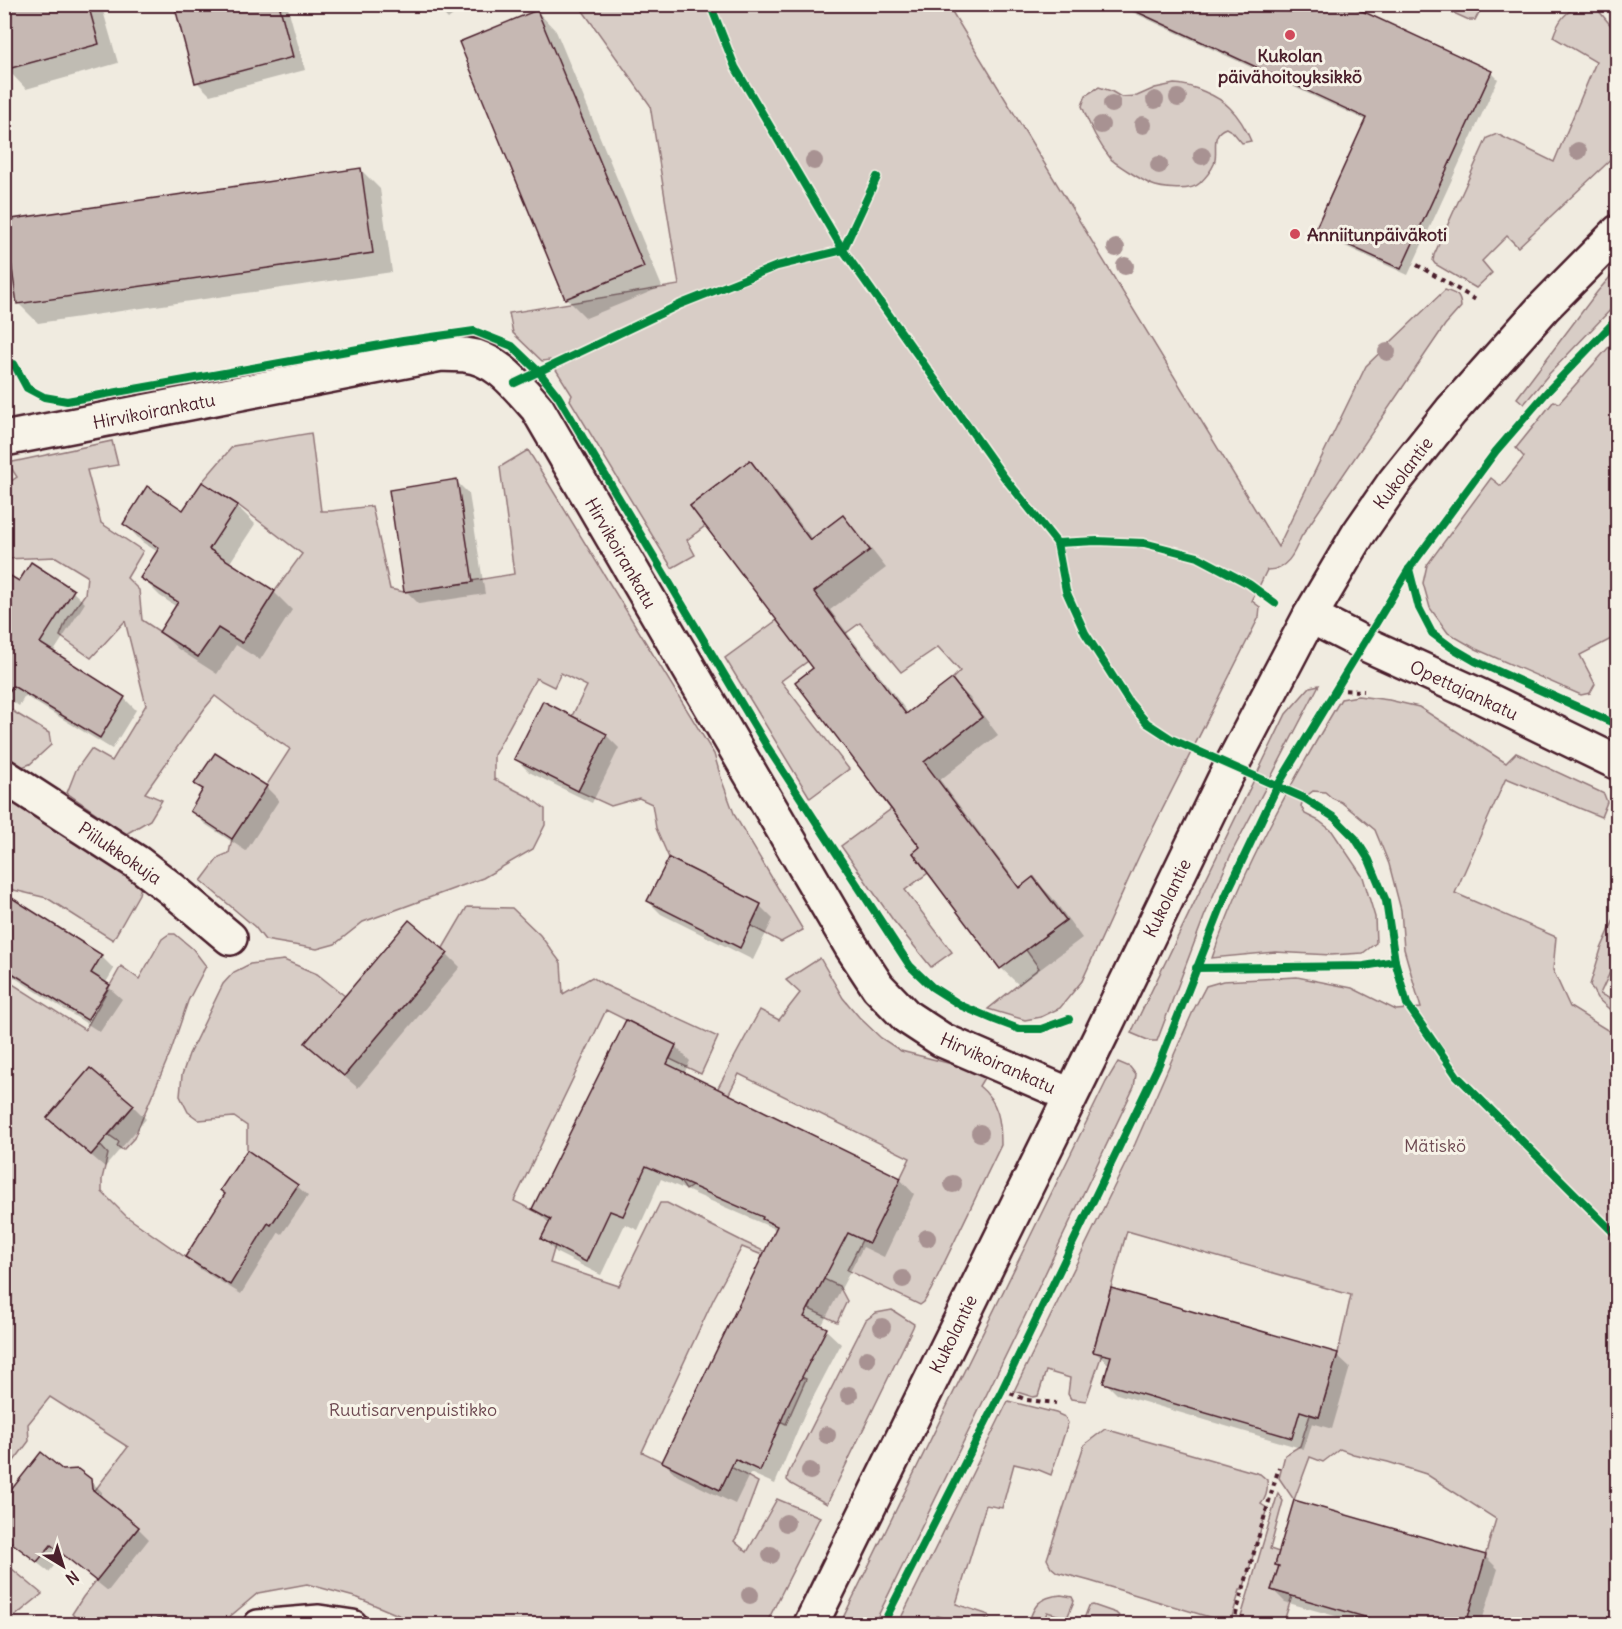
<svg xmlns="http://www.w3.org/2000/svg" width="1622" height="1629" font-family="Delius,sans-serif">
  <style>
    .green { fill: #d8cdc6; stroke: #917678; stroke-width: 1.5 }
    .shadow { fill: #0003 }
    .building { fill: #c6b8b3; stroke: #4a1f2b; stroke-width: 1.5 }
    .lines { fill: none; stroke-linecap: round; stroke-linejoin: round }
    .lane-casing { stroke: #4a1f2b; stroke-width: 32 }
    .street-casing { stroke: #4a1f2b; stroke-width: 38 }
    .secondary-casing { stroke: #4a1f2b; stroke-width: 38 }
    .path { stroke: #4a1f2b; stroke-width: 4; stroke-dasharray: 4.5 4.5; stroke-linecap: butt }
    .lane { stroke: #f7f3e8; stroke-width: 27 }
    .street { stroke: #f7f3e8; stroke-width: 33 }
    .secondary { stroke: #f7f3e8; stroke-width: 33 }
    .cycleway-casing { stroke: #f7f3e8; stroke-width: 11 }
    .cycleway { stroke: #00873e; stroke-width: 8 }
    .tree { fill: #a89292 }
    .poi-dot { fill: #d1495b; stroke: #f7f3e8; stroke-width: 2 }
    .labels { text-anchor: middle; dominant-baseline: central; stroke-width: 6; stroke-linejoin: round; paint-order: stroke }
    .poi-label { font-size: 18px; font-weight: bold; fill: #4a1f2b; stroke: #f7f3e8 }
    .street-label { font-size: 18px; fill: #4a1f2b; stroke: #f7f3e8 }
    .park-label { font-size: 18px; fill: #6e4a52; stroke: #f7f3e8 }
  </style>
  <rect width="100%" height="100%" fill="#f0ebe0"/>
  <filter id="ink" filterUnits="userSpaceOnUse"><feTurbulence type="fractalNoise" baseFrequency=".0167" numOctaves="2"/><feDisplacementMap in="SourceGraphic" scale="12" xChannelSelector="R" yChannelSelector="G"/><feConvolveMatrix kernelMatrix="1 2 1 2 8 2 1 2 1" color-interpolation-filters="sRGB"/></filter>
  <g filter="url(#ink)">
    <g class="green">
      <path d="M578,4L948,5L1278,547L1366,366L1445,290C1456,294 1460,294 1461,307L1445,325L1301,537C1294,554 1287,570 1267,570L1252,601L1260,607L1259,617L1140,854L1082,981L1060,1008L1041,1017L1025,1020L988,1009L1039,968L1026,950L1066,920L1034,877L1019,888L963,815L913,853L928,873L905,890L952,952L931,967L893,920L841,846L891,809L880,795L982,717L952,679L960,671L938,647L901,672L860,623L781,681L849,769L810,798L725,658L777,620L843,515L810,540L750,460L690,506L705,526L687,540L695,555L672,568L570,400L572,395L550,360L542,361L513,333L509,313L679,285L650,105Z"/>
      <polygon points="1436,5 1483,5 1475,20 1469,20"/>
      <path d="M1582,5H1594L1617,33V154L1518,247L1507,236L1482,261L1492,273L1476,288L1435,264L1433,261L1434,255L1487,138L1497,134L1554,162L1596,62L1553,37C1558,21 1566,10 1582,5Z"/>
      <path d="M1174,84C1190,84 1219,96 1230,108C1239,117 1246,129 1251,141L1242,143L1233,132L1226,128C1209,134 1219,151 1214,164C1211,171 1205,178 1200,183C1191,192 1162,189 1150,184C1144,181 1115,164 1111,159C1098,143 1089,125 1082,106L1086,95L1099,87L1111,91L1121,97L1137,96L1155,88Z"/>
      <polygon points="1617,269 1617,303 1549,374 1524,404 1517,398 1597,292"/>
      <polygon points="1617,338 1617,636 1580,655 1595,684 1590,693 1581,695 1476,649 1448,633 1430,608 1423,583 1427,565 1491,478 1501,486 1524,457 1516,448 1554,401 1559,403"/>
      <polygon points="311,433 321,511 331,511 372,506 390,589 404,592 514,574 500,467 528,450 714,754 722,781 735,816 803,930 781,942 751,926 761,904 669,858 656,828 652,804 639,798 611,806 578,791 607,734 572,716 587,686 561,673 554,687 536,678 494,755 494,779 529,797 545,809 545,825 533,849 483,878 363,922 335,944 317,949 265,940 255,927 201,881 219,857 229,853 232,839 290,749 245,719 215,696 205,708 145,793 162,800 150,820 126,834 67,793 76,770 91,749 112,761 146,705 125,621 91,658 60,636 66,621 85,594 87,576 56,557 5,559 4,486 17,477 8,463 112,441 118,465 87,470 101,523 143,551 127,578 139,590 142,620 198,657 218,628 242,643 275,591 302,554 238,505 202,482 233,446"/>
      <polygon points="1319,685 1232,852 1204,917 1157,1041 1150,1041 1131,1033 1286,714 1310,687"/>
      <path d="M1358,696L1389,700L1419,707L1506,763L1516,753L1598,791L1604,794L1607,802L1601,817L1506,778L1455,893L1556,937L1553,970L1570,1007L1617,1036V1624H1465L1496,1519L1426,1474L1388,1462L1353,1454L1340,1449L1323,1462L1310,1457L1294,1500L1279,1478L1285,1455L1300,1446L1310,1415L1319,1417L1338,1353L1351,1295L1127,1231L1093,1351L1102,1354L1086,1401L1071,1399L1068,1394L1070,1378L1046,1371L1038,1396L1033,1397L1014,1391L1135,1144L1194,1009L1206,986L1223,981L1297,977L1352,988L1396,1010L1421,1008L1404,949L1401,910L1389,864L1375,830L1341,802L1332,798L1325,792L1313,791L1304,798L1301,806L1305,814L1319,821L1332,831L1363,877L1375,917L1376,943L1363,953L1331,955L1275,952L1212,958C1244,866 1291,783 1341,699Z"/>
      <polygon points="4,706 49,733 51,745 30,764 22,767 5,755"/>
      <polygon points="5,796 141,886 139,894 113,940 47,898 5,888"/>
      <polygon points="467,907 512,908 540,935 561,963 563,994 592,977 605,985 718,1037 701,1074 670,1059 676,1045 606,1010 514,1201 551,1219 541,1239 555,1246 550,1263 619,1286 660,1203 667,1203 744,1242 839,1286 847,1301 837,1322 809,1309 820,1286 762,1255 742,1247 714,1298 642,1452 720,1490 731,1467 758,1482 738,1535 734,1541 747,1552 777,1499 820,1517 766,1624 414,1624 403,1617 358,1598 307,1584 258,1593 221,1624 82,1624 72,1614 83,1597 139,1527 112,1505 99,1520 93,1493 128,1447 50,1397 28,1424 29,1441 5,1473 5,979 85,1030 121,966 139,979 162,939 169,934 175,934 193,949 206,966 188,1001 171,1051 134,1138 123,1150 117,1146 119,1142 109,1135 134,1105 90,1068 47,1118 91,1155 100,1145 108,1154 102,1179 102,1192 126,1216 185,1257 229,1284 257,1216 271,1225 298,1185 247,1150 247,1126 234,1117 199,1120 188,1112 180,1096 182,1075 189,1054 223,984 234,972 250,964 284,960 317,974 345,996 305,1043 344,1076 443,959 448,953 443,948"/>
      <polygon points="1617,913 1617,970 1612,968 1600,994 1617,1002 1617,1016 1597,998 1590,985 1601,949"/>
      <path d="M820,958L843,998L859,1017L881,1038L901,1051L987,1073L979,1086C999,1102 1001,1122 1001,1145L931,1290L924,1302L920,1305L847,1270L862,1240L869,1243L910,1158L739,1074L696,1159L692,1186L686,1190L678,1178V1162L760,1010L779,1020L800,993L786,980Z"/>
      <polygon points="1118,1062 1130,1067 1136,1075 1134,1087 1024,1318 874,1624 840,1624 1106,1082"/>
      <polygon points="892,1310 914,1324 913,1327 827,1504 791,1484 787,1480 788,1474 866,1320 876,1313"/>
      <polygon points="781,1367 806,1379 786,1424 759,1411"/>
      <path d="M1008,1401L1056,1413L1065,1417L1068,1423L1051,1475L1039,1470L1014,1464L1002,1508L986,1505L956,1604L989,1615V1619C968,1629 957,1622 937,1616L934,1624H898Z"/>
      <path d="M1105,1429L1260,1474L1267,1480C1268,1489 1267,1497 1261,1504L1267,1508L1243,1590H1240L1232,1617L1228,1620H1219L1090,1581L1057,1572L1051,1567L1047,1559L1084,1445Z"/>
      <polygon points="1278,1493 1283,1501 1270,1549 1279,1552 1275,1565 1279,1566 1271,1590 1292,1596 1285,1618 1280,1623 1247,1624 1244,1623 1241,1617"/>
      <polygon points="5,1563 42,1594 15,1616 5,1621"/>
      <path d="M1061,1595L1072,1597L1074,1601L1067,1618L1047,1612L1043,1624H1028C1034,1605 1039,1597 1061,1595Z"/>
      <polygon points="1093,1605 1116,1613 1119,1616 1116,1624 1082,1624 1089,1606"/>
    </g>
    <g class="shadow">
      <polygon points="4,4 101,4 118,63 26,89 7,69"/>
      <polygon points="176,4 287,4 305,70 210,95 197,82"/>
      <polygon points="434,4 467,4 448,19"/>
      <polygon points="1344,4 1492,73 1498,79 1408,275 1323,236 1317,230 1367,121 1130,11 1124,5"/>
      <polygon points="537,11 556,31 662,287 586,318 567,299 461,43"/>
      <polygon points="360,169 380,189 392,272 38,323 19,304"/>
      <polygon points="750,462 767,480 813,540 843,517 860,535 886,568 830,610 909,714 952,681 970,698 998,735 940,780 1021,888 1033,879 1051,896 1082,938 1019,985 1001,968 922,848 815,668"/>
      <polygon points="456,481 469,494 485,594 419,604 406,591"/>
      <polygon points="237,506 255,524 229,564 274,592 292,610 260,660 236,645 217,674 178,649 160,632 177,607 160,596 142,578 158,552 142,542 125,524 184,512"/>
      <polygon points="32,565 73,592 85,603 53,653 124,698 136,710 112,749 25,696 19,706 4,696 20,583"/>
      <polygon points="606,735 619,748 592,803 529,772 516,759"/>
      <polygon points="196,784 266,787 279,800 246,851 205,824 192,811 204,791"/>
      <polygon points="648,901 760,906 773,919 753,960 661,914"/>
      <polygon points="4,917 101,956 114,969 105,984 122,999 100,1032 4,971"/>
      <polygon points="409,922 447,954 460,967 358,1088 320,1056 307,1043"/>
      <polygon points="1618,987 1618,1003 1613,998"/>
      <polygon points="675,1046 690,1061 684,1074 900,1179 914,1194 884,1257 863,1247 821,1327 826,1330 841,1344 804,1415 775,1484 750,1473 735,1504 678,1476 663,1462 776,1231 773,1228 661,1179 638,1230 625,1224 601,1275 557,1253 543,1239 550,1224 534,1209"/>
      <polygon points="90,1070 133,1106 146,1119 105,1167 62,1131 49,1118"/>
      <polygon points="297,1186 308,1196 282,1234 279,1232 241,1294 198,1268 187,1257"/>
      <polygon points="1094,1351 1337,1355 1350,1367 1332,1429 1312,1423 1304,1449 1117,1394 1105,1382 1110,1364 1107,1363"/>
      <polygon points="90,1480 102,1492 102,1499 138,1528 149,1539 108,1591 63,1555 49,1572 4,1537 4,1501"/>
      <polygon points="1485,1556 1498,1569 1481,1624 1364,1624 1285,1602 1273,1590 1280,1568 1277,1565"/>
      <polygon points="1048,1614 1082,1624 1045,1624"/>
    </g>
    <g class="building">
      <polygon points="4,4 88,4 99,44 4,70"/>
      <polygon points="174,4 279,4 293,57 195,83"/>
      <polygon points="1120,4 1347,4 1492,71 1401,269 1315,230 1366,118"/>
      <polygon points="537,10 644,267 565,299 459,42"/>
      <polygon points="361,168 373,253 17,304 5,220"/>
      <polygon points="750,460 810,540 843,515 870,550 814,592 906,714 952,679 982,717 924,762 1019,888 1033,877 1066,920 1000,969 913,853 920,847 795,682 813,668 690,506"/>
      <polygon points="457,479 473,582 404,592 389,490"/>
      <polygon points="202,482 238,505 209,549 275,591 242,643 218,628 198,657 159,632 178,602 140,578 159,548 123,524 147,486 183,510"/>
      <polygon points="31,562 74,590 40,643 125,697 100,738 13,686 4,698 4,572 19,581"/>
      <polygon points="543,701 607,734 578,791 514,759"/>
      <polygon points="215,753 267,786 232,839 190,811 203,789 194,784"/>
      <polygon points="669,858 761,904 740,948 647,901"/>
      <polygon points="4,893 102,955 91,973 110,985 87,1020 4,968"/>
      <polygon points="409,920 448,953 344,1076 305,1043"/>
      <polygon points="626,1020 676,1045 667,1064 901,1178 869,1243 848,1233 804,1317 827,1328 790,1400 760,1471 735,1459 720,1490 662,1462 777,1226 762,1219 763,1217 646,1166 623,1216 610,1211 586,1262 541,1239 551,1219 532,1209"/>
      <polygon points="90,1068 134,1105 91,1155 47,1118"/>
      <polygon points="247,1150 298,1185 271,1225 268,1223 230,1285 185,1257 225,1194 220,1190"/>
      <polygon points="1111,1288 1338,1353 1319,1417 1300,1411 1292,1438 1103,1383 1111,1356 1093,1352"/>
      <polygon points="41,1452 63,1470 78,1469 91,1479 92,1489 139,1527 96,1581 51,1545 37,1562 4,1537 4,1499"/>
      <polygon points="1294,1500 1486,1555 1466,1624 1389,1624 1271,1590 1279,1566 1275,1565"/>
    </g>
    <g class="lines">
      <g class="lane-casing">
        <polyline id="lane" points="258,1624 319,1619 353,1624"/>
      </g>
      <g class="street-casing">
        <g id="street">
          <path d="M4,439L441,354C449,355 457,354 465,355C497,358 517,386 537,408L851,946L878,987L907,1017L942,1040L1070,1095"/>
          <polyline points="1310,616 1363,643 1480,696 1618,763"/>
          <polyline points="4,776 138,863 173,890 230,938"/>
        </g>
      </g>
      <g class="secondary-casing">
        <polyline id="secondary" points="811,1624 1101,1035 1224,780 1310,616 1359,533 1395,481 1451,411 1543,308 1618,232"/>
      </g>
      <g class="path">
        <polyline points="1417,265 1476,300"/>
        <polyline points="1336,690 1364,691"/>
        <polyline points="1002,1390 1027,1400 1056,1403"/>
        <polyline points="111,1624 164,1620 200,1624"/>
        <polyline points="1233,1624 1279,1467"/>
      </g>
      <use href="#lane" class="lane"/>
      <use href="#street" class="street"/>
      <use href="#secondary" class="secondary"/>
      <g class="cycleway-casing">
        <g id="cycleway">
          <polyline points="710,4 735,67 843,250 1004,477 1057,543 1066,591 1085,633 1129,702 1147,723 1173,740 1304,798 1335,818 1355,838 1369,860 1386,901 1395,961 1407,1004 1457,1076 1618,1237"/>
          <polyline points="4,367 14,364 27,388 44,397 67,401 403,341 474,331 512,346 539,372 558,396 768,748 910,966 932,987 962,1006 995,1020 1019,1029 1041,1029 1069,1019"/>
          <polyline points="515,383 681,304 777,266 843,250 877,177"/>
          <polyline points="1057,543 1097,541 1144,543 1198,557 1249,584 1275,603"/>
          <polyline points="1409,569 1419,608 1432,633 1451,647 1475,661 1618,725"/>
          <polyline points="1196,968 1364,966 1395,961"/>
          <polyline points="883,1624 1002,1390 1159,1064 1225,897 1278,785 1409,569 1496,451 1547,392 1618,318"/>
        </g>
      </g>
      <use href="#cycleway" class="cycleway"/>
    </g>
    <g class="tree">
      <circle cx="1178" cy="98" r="9"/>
      <circle cx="1155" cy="100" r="9"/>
      <circle cx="1112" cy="104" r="9"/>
      <circle cx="1101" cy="125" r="9"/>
      <circle cx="1143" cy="125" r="9"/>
      <circle cx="1578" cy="151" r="9"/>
      <circle cx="1202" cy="156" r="9"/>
      <circle cx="814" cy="161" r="9"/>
      <circle cx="1159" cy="165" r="9"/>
      <circle cx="1116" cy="248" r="9"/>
      <circle cx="1125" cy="266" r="9"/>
      <circle cx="1387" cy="352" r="9"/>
      <circle cx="980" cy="1133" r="9"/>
      <circle cx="953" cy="1184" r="9"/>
      <circle cx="927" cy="1238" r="9"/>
      <circle cx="903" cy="1279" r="9"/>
      <circle cx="882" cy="1327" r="9"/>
      <circle cx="867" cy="1359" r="9"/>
      <circle cx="849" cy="1395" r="9"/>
      <circle cx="827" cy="1435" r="9"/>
      <circle cx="810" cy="1471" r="9"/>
      <circle cx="786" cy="1523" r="9"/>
      <circle cx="771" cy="1555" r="9"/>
      <circle cx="750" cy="1595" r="9"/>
    </g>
  </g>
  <g class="poi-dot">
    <circle cx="1290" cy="35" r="6"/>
    <circle cx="1295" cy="234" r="6"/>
  </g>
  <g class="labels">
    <g class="poi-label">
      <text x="1290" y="55">Kukolan<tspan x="1290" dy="21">päivähoitoyksikkö</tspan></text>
      <text x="1307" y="234" text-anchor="start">Anniitunpäiväkoti</text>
    </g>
    <g class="street-label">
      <text transform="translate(154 411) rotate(-11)">Hirvikoirankatu</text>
      <text transform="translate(1403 473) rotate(-53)">Kukolantie</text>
      <text transform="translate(621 553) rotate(60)">Hirvikoirankatu</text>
      <text transform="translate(1464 690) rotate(25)">Opettajankatu</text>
      <text transform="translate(120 853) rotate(34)">Piilukkokuja</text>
      <text transform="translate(1167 898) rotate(-64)">Kukolantie</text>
      <text transform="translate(998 1063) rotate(24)">Hirvikoirankatu</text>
      <text transform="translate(953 1334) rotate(-64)">Kukolantie</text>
    </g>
    <g class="park-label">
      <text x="1435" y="1145">Mätiskö</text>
      <text x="413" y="1409">Ruutisarvenpuistikko</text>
    </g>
  </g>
  <rect width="1622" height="1629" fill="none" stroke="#f7f3e8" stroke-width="24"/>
  <rect x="12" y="12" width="1598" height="1605" fill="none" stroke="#4a1f2b" stroke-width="2" filter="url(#ink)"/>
  <g transform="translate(63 1566) rotate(142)" stroke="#f7f3e8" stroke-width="4.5" paint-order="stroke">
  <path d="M0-4.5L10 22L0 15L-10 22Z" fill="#4a1f2b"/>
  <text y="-9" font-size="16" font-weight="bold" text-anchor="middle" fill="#4a1f2b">N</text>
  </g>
</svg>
